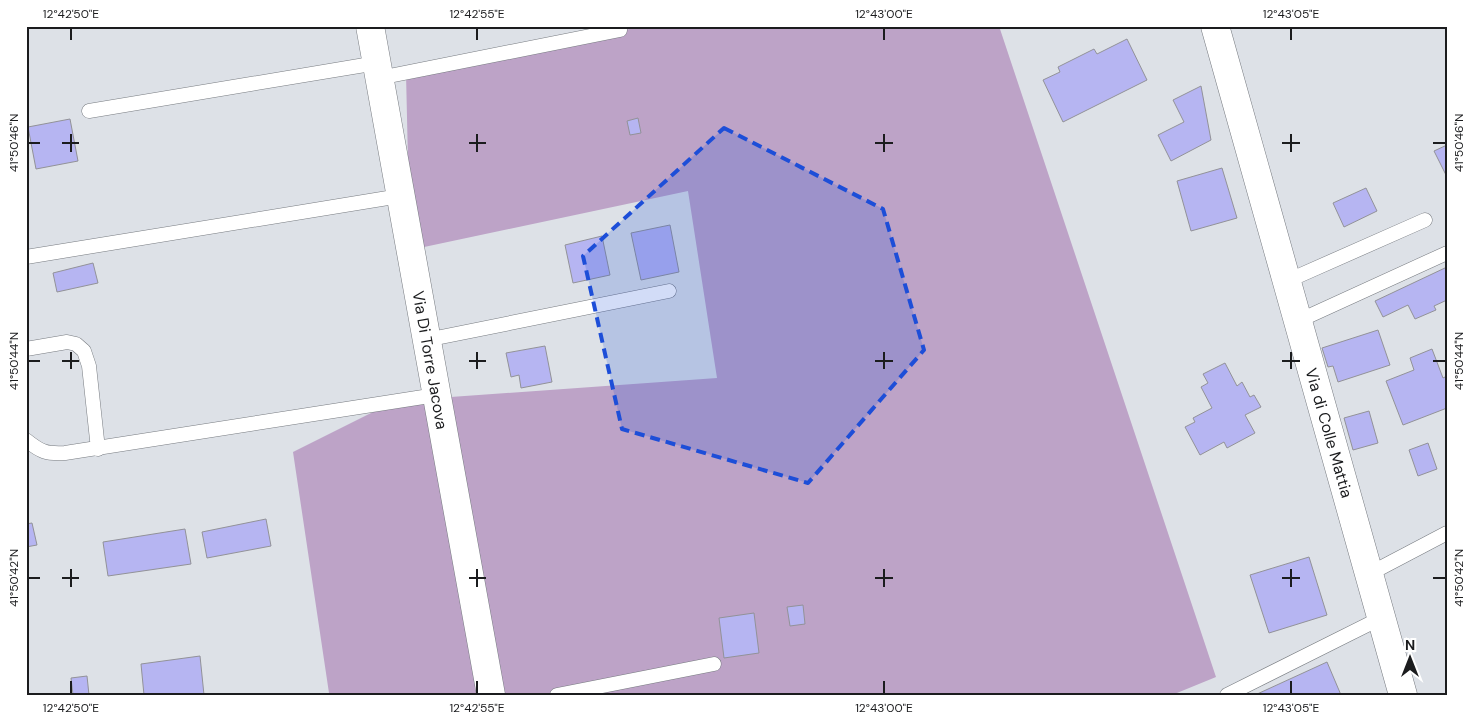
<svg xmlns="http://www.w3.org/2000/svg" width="1473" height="721" font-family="'DM Sans',sans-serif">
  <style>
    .green { fill: #bda3c7 }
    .building { fill: #b6b5f2; stroke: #929298 }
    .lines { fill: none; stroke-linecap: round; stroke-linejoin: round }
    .lane-casing { stroke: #777b80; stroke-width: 15 }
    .street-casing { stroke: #777b80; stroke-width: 29 }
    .lane { stroke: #fff; stroke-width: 14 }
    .street { stroke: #fff; stroke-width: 28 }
    .marked { fill: #1d4ed8; fill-opacity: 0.2; stroke: #1d4ed8; stroke-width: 4; stroke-dasharray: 10 6; stroke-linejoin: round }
    .ticks { fill: none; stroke: #1b1c1e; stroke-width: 2 }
    .labels { text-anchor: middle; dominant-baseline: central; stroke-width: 5; stroke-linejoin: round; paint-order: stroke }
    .street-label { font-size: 16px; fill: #1b1c1e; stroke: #fff }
    .neatline { fill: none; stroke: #1b1c1e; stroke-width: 2 }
    .ticks-label { font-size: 12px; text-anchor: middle; fill: #1b1c1e }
  </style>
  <rect width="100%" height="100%" fill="#dde1e7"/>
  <polygon class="green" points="645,26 999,26 1216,677 1172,695 322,695 329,693 293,452 395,401 717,378 688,191 410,250 406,73"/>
  <g class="building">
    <polygon points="1127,39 1147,80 1063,122 1043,80 1060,72 1058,67 1094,49 1097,54"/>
    <polygon points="1201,86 1211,140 1171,161 1158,135 1184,122 1173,100"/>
    <polygon points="638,118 641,133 630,135 627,121"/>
    <polygon points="70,119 78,161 36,169 28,127"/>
    <polygon points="1447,145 1447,177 1434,151"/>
    <polygon points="1222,168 1237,218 1191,231 1177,181"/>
    <polygon points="1366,188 1377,211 1344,227 1333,203"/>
    <polygon points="670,225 679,272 641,280 631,233"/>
    <polygon points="602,236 610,275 573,283 565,245"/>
    <polygon points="93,263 98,283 57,292 53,273"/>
    <polygon points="1447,267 1447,300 1434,306 1436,310 1415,319 1408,305 1383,317 1375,301"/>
    <polygon points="1378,330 1390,365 1338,382 1333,366 1328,367 1322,348"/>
    <polygon points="545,346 552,382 521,388 519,375 511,377 506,353"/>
    <polygon points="1432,349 1443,378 1447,376 1447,408 1403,425 1386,381 1414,370 1410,358"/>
    <polygon points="1225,363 1237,386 1242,382 1250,397 1254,395 1261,407 1245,415 1255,433 1227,448 1224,442 1200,455 1185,427 1195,422 1193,418 1212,408 1201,387 1208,383 1203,374"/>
    <polygon points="1369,411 1378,443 1353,450 1344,418"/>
    <polygon points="1428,443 1437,469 1418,476 1409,450"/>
    <polygon points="266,519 271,546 207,558 202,532"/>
    <polygon points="32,523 37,545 26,547 26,524"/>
    <polygon points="185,529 191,564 108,576 103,542"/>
    <polygon points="1309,557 1327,615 1269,633 1250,575"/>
    <polygon points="803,605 805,624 790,626 787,607"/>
    <polygon points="754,613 759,653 724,658 719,618"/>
    <polygon points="200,656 204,695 144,695 141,664"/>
    <polygon points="1327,662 1341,695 1255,695"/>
    <polygon points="87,676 89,695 73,695 71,678"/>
  </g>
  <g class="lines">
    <g class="lane-casing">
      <g id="lane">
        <polyline points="379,78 620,30"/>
        <polyline points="89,111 377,63"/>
        <polyline points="26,257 400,196"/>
        <polyline points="1287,281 1425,220"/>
        <polyline points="1298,321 1447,253"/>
        <polyline points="426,340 669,291"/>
        <polyline points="26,349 67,342 76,344 84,351 89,366 98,449"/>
        <path d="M26,440C41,452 46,454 65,453L436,395"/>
        <polyline points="1369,574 1447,533"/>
        <polyline points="557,695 714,664"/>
        <polyline points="1227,695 1381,618"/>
      </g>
    </g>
    <g class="street-casing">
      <g id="street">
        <polyline points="370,26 491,695"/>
        <polyline points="1215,26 1403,695"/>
      </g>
    </g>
    <use href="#lane" class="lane"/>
    <use href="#street" class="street"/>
  </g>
  <path class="marked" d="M724,128L883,209L924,350L808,483L622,429L583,256Z"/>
  <path class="ticks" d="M71,28V40M477,28V40M884,28V40M1291,28V40M71,134V152M477,134V152M884,134V152M1291,134V152M28,143H40M62,143H79M469,143H486M875,143H893M1282,143H1300M1433,143H1446M71,352V369M477,352V369M884,352V369M1291,352V369M28,361H40M62,361H79M469,361H486M875,361H893M1282,361H1300M1433,361H1446M71,569V587M477,569V587M884,569V587M1291,569V587M28,578H40M62,578H79M469,578H486M875,578H893M1282,578H1300M1433,578H1446M71,681V694M477,681V694M884,681V694M1291,681V694"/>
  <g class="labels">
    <g class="street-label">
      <text transform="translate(430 360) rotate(80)">Via Di Torre Jacova</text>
      <text transform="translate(1329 433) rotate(74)">Via di Colle Mattia</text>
    </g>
  </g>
  <rect width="1473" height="721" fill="none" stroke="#ffffff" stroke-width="55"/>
  <g transform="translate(1410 658)" stroke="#ffffff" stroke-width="4" paint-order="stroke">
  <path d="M0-4L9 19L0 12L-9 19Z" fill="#1b1c1e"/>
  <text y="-8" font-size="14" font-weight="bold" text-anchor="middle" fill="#1b1c1e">N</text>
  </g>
  <rect x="28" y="28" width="1418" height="666" class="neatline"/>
  <g class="ticks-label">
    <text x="71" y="18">12°42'50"E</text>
    <text x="477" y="18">12°42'55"E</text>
    <text x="884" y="18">12°43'00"E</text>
    <text x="1291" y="18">12°43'05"E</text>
    <text transform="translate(14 143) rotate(-90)" y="4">41°50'46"N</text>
    <text transform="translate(1459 143) rotate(-90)" y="4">41°50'46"N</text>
    <text transform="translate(14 361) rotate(-90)" y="4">41°50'44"N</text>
    <text transform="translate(1459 361) rotate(-90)" y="4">41°50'44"N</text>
    <text transform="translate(14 578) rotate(-90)" y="4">41°50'42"N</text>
    <text transform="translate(1459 578) rotate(-90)" y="4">41°50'42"N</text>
    <text x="71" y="712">12°42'50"E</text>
    <text x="477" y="712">12°42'55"E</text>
    <text x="884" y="712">12°43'00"E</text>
    <text x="1291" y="712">12°43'05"E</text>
  </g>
</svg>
